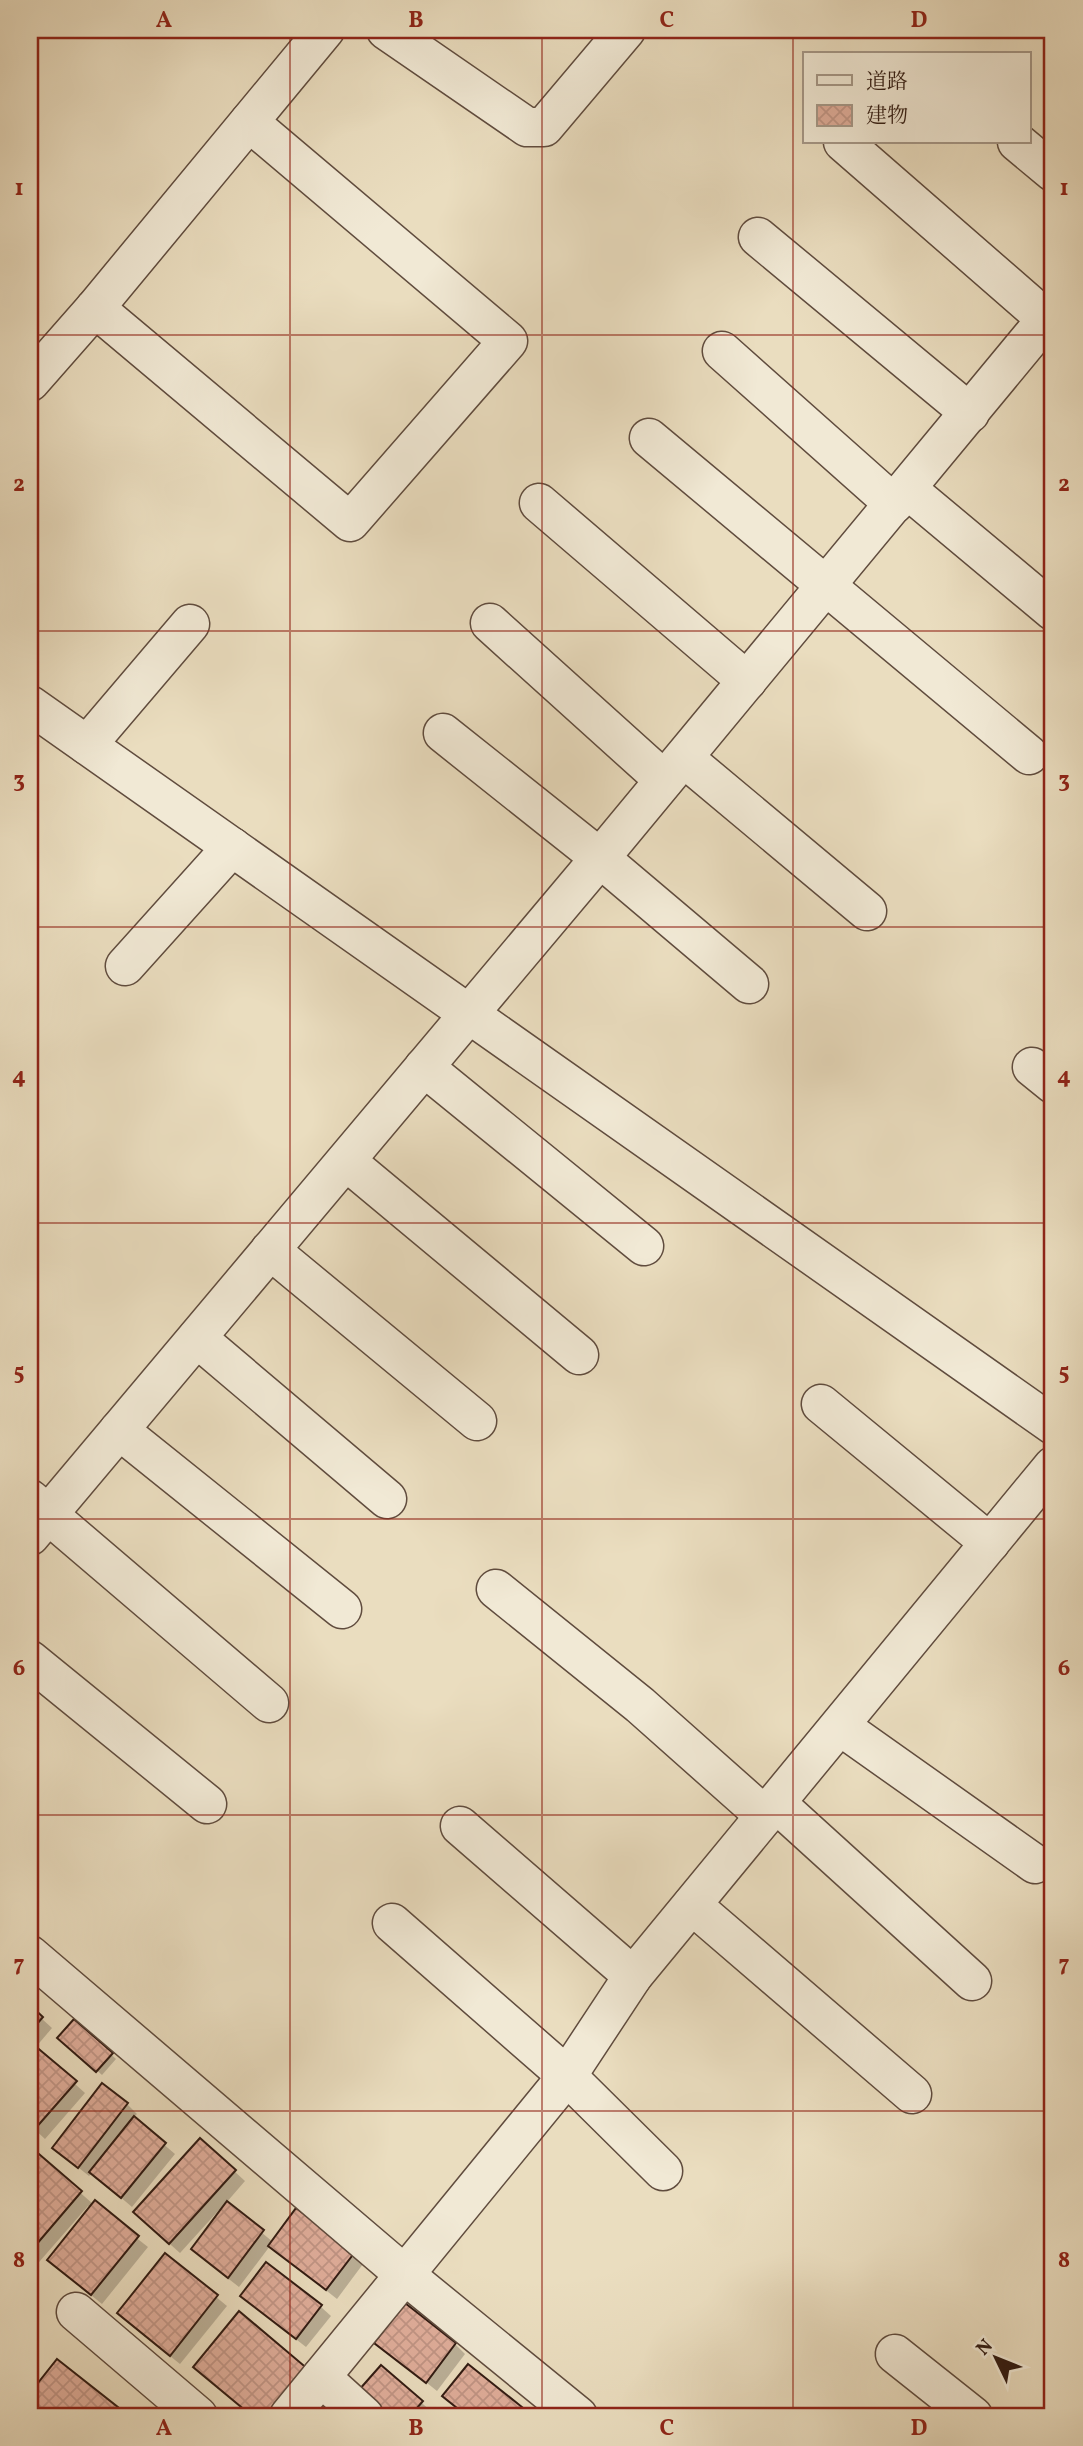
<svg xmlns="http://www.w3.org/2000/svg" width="1083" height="2446" font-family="Vollkorn,'Noto Serif JP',serif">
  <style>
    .shadow { fill: #0003 }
    .building { fill: url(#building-cross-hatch); stroke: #321c13; stroke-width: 2 }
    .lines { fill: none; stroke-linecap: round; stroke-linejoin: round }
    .street-casing { stroke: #604c3e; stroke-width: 41 }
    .street { stroke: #f1e9d5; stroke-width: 38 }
    .grid { fill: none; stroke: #8f2418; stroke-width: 2; stroke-opacity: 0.55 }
    .neatline { fill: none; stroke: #8f2418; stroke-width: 2.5 }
    .grid-label { font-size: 23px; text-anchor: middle; font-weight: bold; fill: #8f2418 }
  </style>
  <defs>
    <pattern id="building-cross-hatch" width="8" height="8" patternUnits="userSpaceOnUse" patternTransform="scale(1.75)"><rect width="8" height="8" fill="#dfad9a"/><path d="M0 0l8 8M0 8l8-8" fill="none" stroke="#c09484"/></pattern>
  </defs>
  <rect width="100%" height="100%" fill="#eaddbf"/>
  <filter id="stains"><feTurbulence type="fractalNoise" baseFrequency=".00286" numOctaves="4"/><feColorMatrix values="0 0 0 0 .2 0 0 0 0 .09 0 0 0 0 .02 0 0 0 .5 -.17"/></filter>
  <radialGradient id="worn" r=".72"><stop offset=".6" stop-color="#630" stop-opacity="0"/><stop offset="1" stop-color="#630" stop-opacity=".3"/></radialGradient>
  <g class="shadow">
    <polygon points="30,2008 52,2028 35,2048 85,2093 45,2139 30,2125"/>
    <polygon points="74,2021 116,2059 102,2075 60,2037"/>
    <polygon points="127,2104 137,2114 133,2118 175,2154 132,2207 92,2173 89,2176 54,2148"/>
    <polygon points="200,2140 245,2181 226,2203 273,2242 297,2211 363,2264 337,2299 270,2246 239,2287 203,2259 193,2249 222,2211 219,2210 180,2253 145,2222"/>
    <polygon points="32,2150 93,2204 148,2247 102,2304 59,2269 91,2208 88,2206 33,2269 30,2266 30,2153"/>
    <polygon points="165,2255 227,2306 180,2364 129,2323"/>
    <polygon points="252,2305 321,2307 331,2316 306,2347"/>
    <polygon points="377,2343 455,2344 465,2354 437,2391"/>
    <polygon points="30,2357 35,2362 30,2368"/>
    <polygon points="57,2361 118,2409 125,2416 30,2416 30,2395"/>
    <polygon points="381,2367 432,2412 429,2416 372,2416"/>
    <polygon points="444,2396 520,2408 529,2416 467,2416"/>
  </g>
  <g class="building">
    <polygon points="30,2005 43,2017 30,2032"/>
    <polygon points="74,2019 113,2053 96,2072 57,2038"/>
    <polygon points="34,2045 77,2081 34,2130 30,2126 30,2050"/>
    <polygon points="102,2083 128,2103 78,2168 52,2148"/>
    <polygon points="134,2116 166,2143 121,2198 89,2172"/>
    <polygon points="200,2138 236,2170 169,2244 133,2212"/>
    <polygon points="32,2148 82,2191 30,2252 30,2151"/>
    <polygon points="95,2200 139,2236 91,2295 47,2260"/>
    <polygon points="227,2201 264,2230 228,2278 191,2249"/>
    <polygon points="296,2208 355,2252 326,2290 268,2246"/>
    <polygon points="165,2253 218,2295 170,2356 117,2313"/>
    <polygon points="266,2262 322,2305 296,2339 240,2296"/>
    <polygon points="405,2303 456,2343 426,2383 374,2343"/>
    <polygon points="239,2311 309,2370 270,2416 252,2416 193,2367"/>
    <polygon points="57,2359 119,2408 112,2416 30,2416 30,2393"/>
    <polygon points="468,2364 522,2407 514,2416 467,2416 442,2396"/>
    <polygon points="381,2365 423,2401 410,2416 371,2416 351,2399"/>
  </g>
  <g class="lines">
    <g class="street-casing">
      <g id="street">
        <polyline points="386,30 527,127 544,127 626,30"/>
        <polyline points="843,142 1053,325"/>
        <polyline points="1017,142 1053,172"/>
        <polyline points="758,237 970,413"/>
        <polyline points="95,308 350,522 508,341 249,122"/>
        <polyline points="722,351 894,504"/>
        <polyline points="30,382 95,308 325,30"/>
        <polyline points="649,438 1029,755"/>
        <polyline points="907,489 1053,611"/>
        <polyline points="539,503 747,681"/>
        <polyline points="490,623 664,780"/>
        <polyline points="30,705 1053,1425"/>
        <polyline points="443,733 600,858 749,984"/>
        <polyline points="87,745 190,624"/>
        <polyline points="684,758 867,911"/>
        <polyline points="125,966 232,847"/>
        <polyline points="424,1067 644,1246"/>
        <polyline points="1032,1067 1053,1084"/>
        <polyline points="346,1161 579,1355"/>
        <polyline points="270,1250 477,1421"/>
        <polyline points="197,1338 387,1499"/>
        <polyline points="821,1404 990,1543"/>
        <polyline points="119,1430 342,1609"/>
        <polyline points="30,1499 269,1703"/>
        <polyline points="30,1536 600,858 1053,311"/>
        <polyline points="496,1589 640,1705 765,1816"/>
        <polyline points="30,1660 207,1804"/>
        <polyline points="840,1726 1035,1864"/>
        <polyline points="776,1803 972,1981"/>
        <polyline points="460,1826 633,1976"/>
        <polyline points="692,1905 912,2094"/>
        <polyline points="392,1923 567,2076 663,2171"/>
        <polyline points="30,1955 405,2275 578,2416"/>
        <polyline points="76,2312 198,2416"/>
        <polyline points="895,2354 973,2416"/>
        <polyline points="321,2377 364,2416"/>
        <polyline points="289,2416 567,2076 633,1976 1053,1466"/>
      </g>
    </g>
    <use href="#street" class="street"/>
  </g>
  <path class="grid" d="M290,30V2416M542,30V2416M793,30V2416M30,335H1053M30,631H1053M30,927H1053M30,1223H1053M30,1519H1053M30,1815H1053M30,2111H1053"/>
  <rect width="1083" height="2446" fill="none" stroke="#eaddbf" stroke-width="77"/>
  <rect x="803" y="52" width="228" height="91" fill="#f1e9d5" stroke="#a59787" stroke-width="2"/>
  <rect x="817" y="75" width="35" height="10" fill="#f1e9d5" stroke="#a59787" stroke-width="2"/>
  <text x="866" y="88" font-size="21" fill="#321c13">道路</text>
  <rect x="817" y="105" width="35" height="21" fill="url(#building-cross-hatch)" stroke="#a59787" stroke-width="2"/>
  <text x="866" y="122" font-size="21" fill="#321c13">建物</text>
  <g transform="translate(996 2358) rotate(313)" stroke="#f1e9d5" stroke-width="5" paint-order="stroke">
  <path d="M0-5L12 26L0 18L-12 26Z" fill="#321c13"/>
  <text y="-10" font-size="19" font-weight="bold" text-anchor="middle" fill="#321c13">N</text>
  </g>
  <rect x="38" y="38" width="1006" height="2370" class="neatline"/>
  <g class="grid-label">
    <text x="164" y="27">A</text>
    <text x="416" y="27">B</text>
    <text x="667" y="27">C</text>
    <text x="919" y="27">D</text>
    <text x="19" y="195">1</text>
    <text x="1064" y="195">1</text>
    <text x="19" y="491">2</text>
    <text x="1064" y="491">2</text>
    <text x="19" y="787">3</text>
    <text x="1064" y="787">3</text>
    <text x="19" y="1083">4</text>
    <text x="1064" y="1083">4</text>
    <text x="19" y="1379">5</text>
    <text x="1064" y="1379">5</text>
    <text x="19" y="1675">6</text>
    <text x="1064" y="1675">6</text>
    <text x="19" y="1971">7</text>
    <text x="1064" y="1971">7</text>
    <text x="19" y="2267">8</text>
    <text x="1064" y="2267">8</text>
    <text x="164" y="2435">A</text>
    <text x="416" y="2435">B</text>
    <text x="667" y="2435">C</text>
    <text x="919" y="2435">D</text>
  </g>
  <rect width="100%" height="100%" filter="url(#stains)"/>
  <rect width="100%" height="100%" fill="url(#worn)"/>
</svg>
